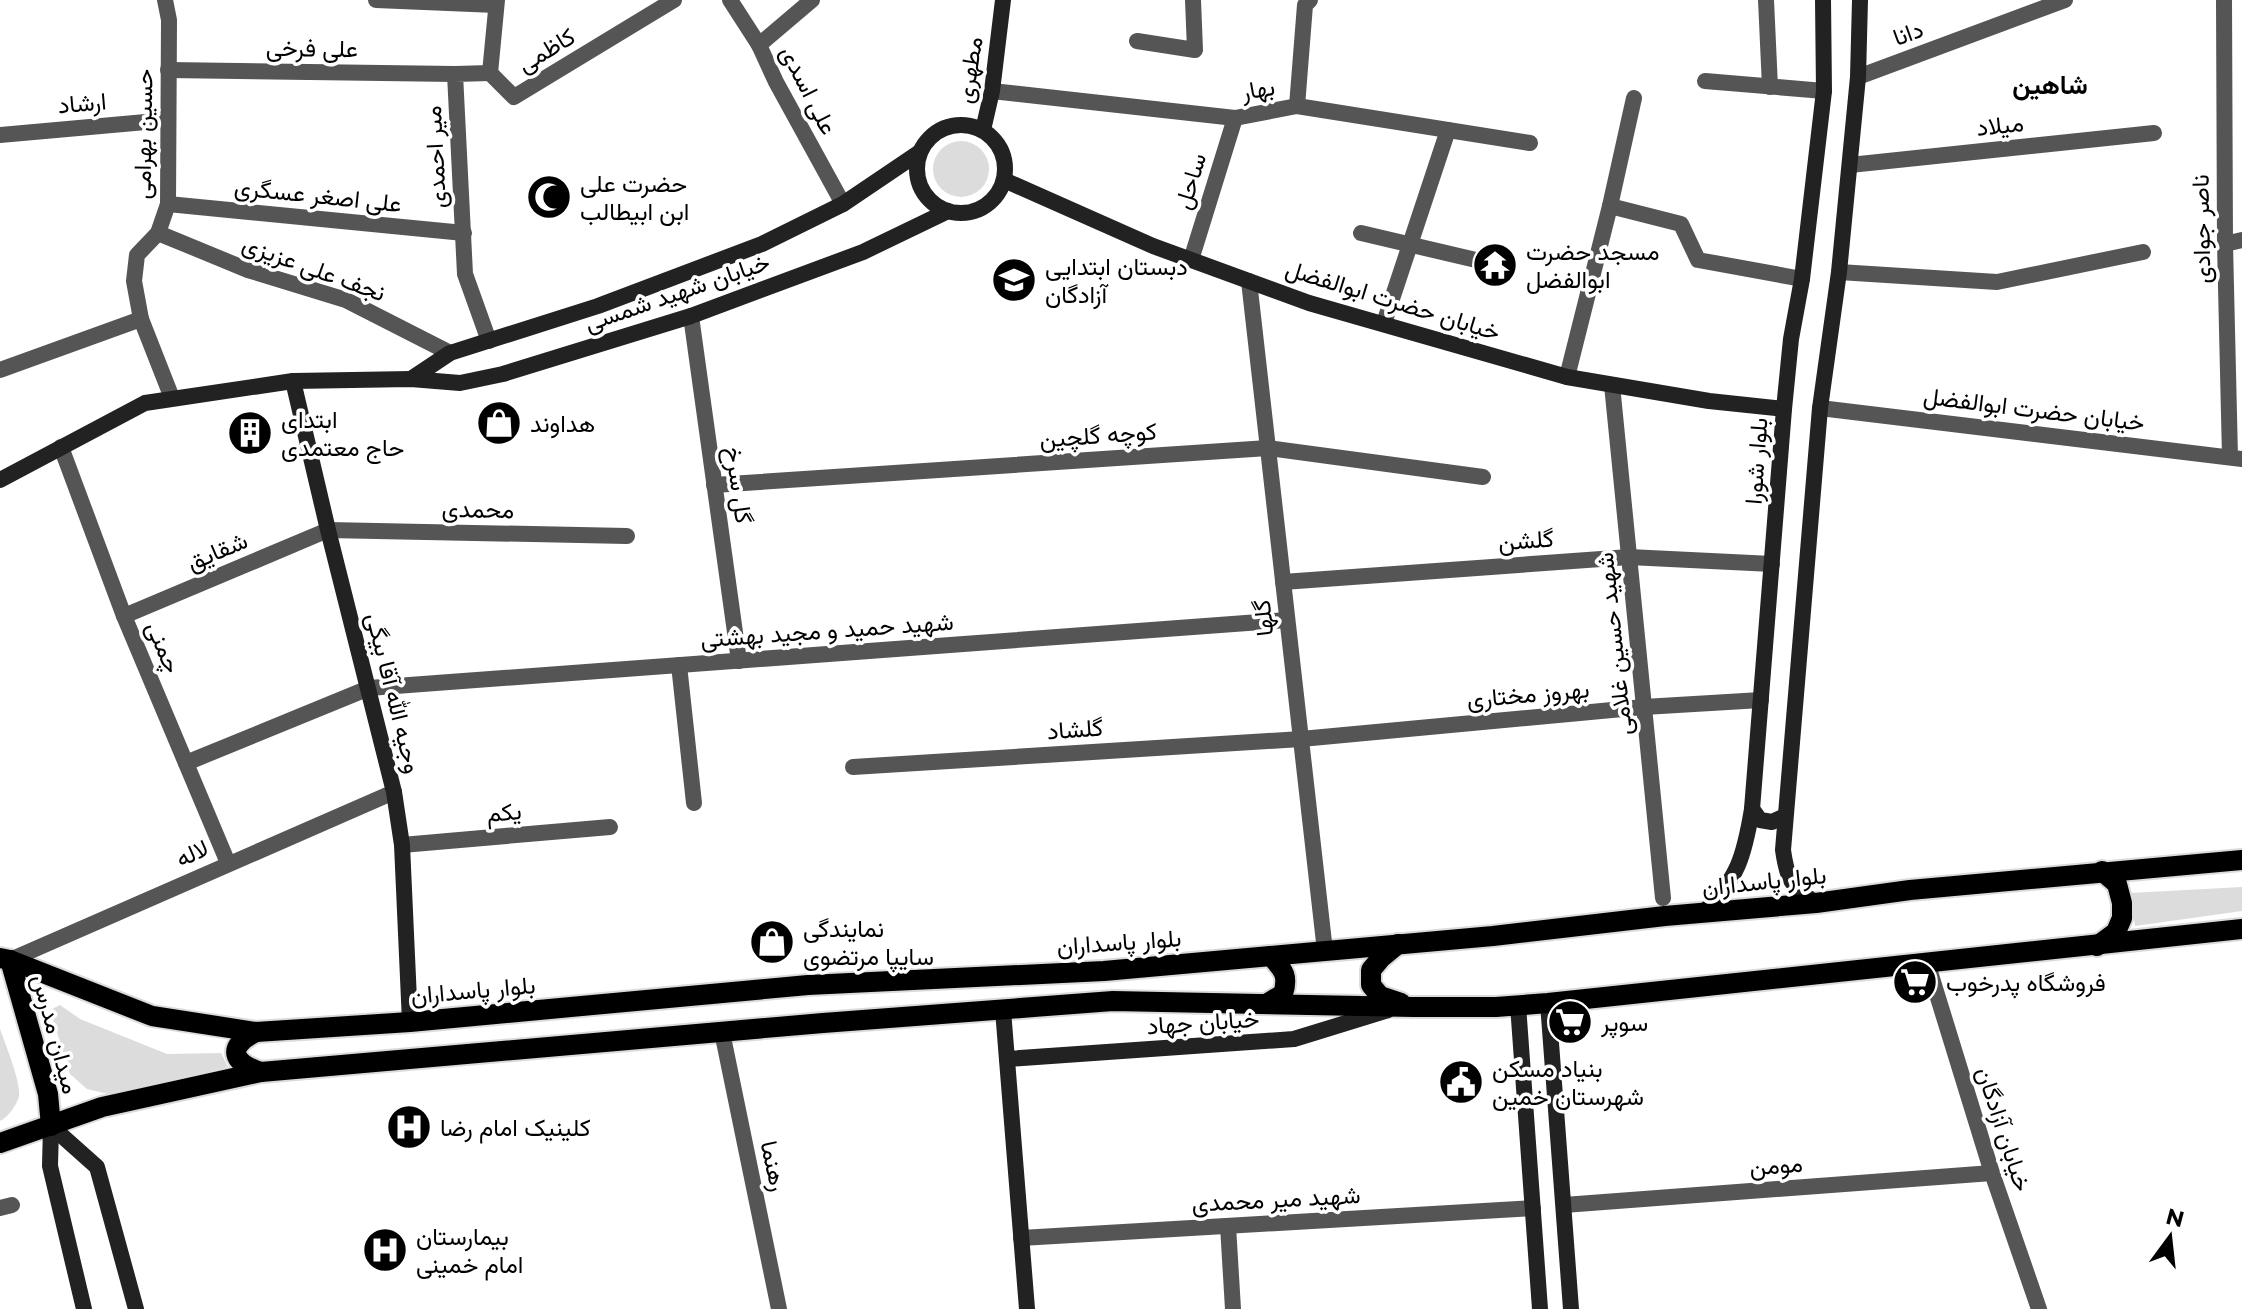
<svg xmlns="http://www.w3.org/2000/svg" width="2242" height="1309" font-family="Montserrat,Vazirmatn,sans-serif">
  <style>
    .green { fill: #dcdcdc }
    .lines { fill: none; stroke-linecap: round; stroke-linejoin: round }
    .primary-casing { stroke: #dbdbdb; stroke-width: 24 }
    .street { stroke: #555; stroke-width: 16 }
    .secondary { stroke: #222; stroke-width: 16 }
    .primary { stroke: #000; stroke-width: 20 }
    .labels { text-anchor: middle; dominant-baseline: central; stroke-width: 7; stroke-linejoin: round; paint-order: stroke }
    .street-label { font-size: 24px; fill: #000; stroke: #fff }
    .poi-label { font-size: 24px; fill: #000; stroke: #fff; text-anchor: start }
    .neighbourhood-label { font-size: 26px; font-weight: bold; fill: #000; stroke: #fff }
  </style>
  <rect width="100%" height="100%" fill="#fff"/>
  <g class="green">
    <circle cx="961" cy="169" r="28"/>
    <polygon points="2242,887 2242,911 2135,926 2130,893"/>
    <polygon points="60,1005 80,1019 167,1054 221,1053 228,1067 108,1094 87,1089 70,1074 50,1010"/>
    <path d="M0,1029C5,1043 21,1082 19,1096C17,1105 8,1117 0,1121Z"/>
  </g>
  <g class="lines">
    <g class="primary-casing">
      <g id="primary">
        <polyline points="1398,944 1381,958 1371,970 1371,985 1380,996 1401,1003"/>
        <polyline points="2097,946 2116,932 2122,918 2122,903 2117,884 2102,871"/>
        <polyline points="0,958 10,960 152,1016 256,1032 410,1022 808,985 1104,971 1493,936 1665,916 1816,903 1910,890 2242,860"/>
        <polyline points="10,960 48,1094 51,1126"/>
        <path d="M1266,1004L1283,994C1289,975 1283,970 1271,956"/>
        <path d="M256,1032C226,1047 232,1063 261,1072"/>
        <polyline points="0,1143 102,1107 261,1072 823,1023 1113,1001 1413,1007 1496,1007 1548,1003 2242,929"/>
      </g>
    </g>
    <g class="street">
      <polyline points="165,0 169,20 168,204 158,233 137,255 134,281 141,319 172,398"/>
      <polyline points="376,0 496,5"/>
      <polyline points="730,0 759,45 776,82 843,204"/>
      <polyline points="1766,0 1770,87"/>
      <polyline points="2224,0 2225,244 2230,457"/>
      <polyline points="1137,41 1195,50 1193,0"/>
      <polyline points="759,45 812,0"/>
      <polyline points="168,70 455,74"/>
      <polyline points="490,73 514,97 674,0"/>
      <polyline points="1858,77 2065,0"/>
      <polyline points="1705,81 1824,91"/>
      <polyline points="992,91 1235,118 1297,106 1530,143"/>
      <polyline points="1297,106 1305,5 1310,0"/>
      <polyline points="0,135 168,120"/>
      <polyline points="1850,165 2154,133"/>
      <polyline points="168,204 464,233"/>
      <polyline points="1610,206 1681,224 1698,260 1802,279"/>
      <polyline points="158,233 248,270 346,300 450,353"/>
      <polyline points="1361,233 1476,260"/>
      <polyline points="2225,244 2242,240"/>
      <polyline points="1191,260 1235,118"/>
      <polyline points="1839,272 1997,282 2143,252"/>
      <polyline points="1249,281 1325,951"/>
      <polyline points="691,316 739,661"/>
      <polyline points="1384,323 1448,130"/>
      <polyline points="489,341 465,274 455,74 490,73 497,0"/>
      <polyline points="0,370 141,319"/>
      <polyline points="1567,377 1610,206 1634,98"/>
      <polyline points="1612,385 1663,898"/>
      <polyline points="1820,408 2242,459"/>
      <polyline points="61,447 124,616 228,863"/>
      <polyline points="714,485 1268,448 1483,477"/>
      <polyline points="1283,582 1629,557 1772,564"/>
      <polyline points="124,616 328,530 627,536"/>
      <polyline points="679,665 694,803"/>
      <polyline points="186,763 369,688 1287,620"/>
      <polyline points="853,767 1301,739 1644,707 1761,700"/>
      <polyline points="402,845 610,827"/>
      <polyline points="10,960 394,792"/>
      <polyline points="1927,962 1992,1173 2039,1309"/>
      <polyline points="722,1032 779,1309"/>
      <polyline points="1564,1205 1992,1173"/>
      <polyline points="0,1208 12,1205"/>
      <polyline points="1228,1226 1233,1309"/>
      <polyline points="1021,1238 1533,1208"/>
    </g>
    <g class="secondary">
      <circle cx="961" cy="169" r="44"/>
      <polyline points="983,130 992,91 1003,0"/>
      <polyline points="1004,180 1153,246 1309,303 1567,377 1709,401 1784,409"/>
      <polyline points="411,379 450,353 598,306 762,244 843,204 920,152"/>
      <polyline points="293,381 328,530 394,792 402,845 410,1022"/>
      <polyline points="0,480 145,403 293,381 411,379 460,383 503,374 691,316 863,252 948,211"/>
      <polyline points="1752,809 1760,820 1772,822 1785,816"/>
      <path d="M1816,903C1791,887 1787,879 1783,850L1820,408L1839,272L1858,77L1860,0"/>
      <path d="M1703,913C1738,878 1744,857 1752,809L1784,409L1791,339L1802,279L1824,91L1823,0"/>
      <polyline points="1548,1003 1571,1309"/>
      <polyline points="1518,1005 1540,1309"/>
      <polyline points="1003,1010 1027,1309"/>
      <polyline points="1007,1059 1294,1039 1388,1010"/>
      <polyline points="51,1126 97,1167 136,1309"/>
      <polyline points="51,1126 50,1166 84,1309"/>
    </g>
    <use href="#primary" class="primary"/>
  </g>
  <defs>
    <g id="mosque-disc" transform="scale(2.3)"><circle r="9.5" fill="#000" stroke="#fff"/><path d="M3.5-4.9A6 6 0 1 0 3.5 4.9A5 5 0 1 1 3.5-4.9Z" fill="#fff"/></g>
    <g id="temple-disc" transform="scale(2.3)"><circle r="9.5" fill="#000" stroke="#fff"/><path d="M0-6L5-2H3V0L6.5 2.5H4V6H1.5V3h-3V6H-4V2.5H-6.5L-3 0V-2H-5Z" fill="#fff"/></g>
    <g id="school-disc" transform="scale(2.3)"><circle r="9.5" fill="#000" stroke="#fff"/><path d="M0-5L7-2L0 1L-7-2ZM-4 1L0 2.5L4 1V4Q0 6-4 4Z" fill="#fff"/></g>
    <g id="shop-disc" transform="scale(2.3)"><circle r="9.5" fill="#000" stroke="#fff"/><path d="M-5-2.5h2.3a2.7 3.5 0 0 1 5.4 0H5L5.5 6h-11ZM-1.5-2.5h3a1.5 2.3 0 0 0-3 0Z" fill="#fff"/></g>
    <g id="building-disc" transform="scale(2.3)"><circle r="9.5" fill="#000" stroke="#fff"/><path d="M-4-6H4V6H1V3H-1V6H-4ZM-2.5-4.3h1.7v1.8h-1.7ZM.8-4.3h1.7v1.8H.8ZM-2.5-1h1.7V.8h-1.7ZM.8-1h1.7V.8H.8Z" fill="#fff"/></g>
    <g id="supermarket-disc" transform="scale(2.3)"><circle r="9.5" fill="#000" stroke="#fff"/><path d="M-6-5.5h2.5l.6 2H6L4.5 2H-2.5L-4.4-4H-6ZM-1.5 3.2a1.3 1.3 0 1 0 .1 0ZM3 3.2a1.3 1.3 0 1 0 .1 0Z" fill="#fff"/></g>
    <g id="civic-disc" transform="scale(2.3)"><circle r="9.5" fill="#000" stroke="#fff"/><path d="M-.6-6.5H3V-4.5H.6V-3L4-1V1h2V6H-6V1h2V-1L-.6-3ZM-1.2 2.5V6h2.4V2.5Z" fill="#fff"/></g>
    <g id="hospital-disc" transform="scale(2.3)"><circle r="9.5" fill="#000" stroke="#fff"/><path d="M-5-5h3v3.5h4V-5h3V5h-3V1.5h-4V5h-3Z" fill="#fff"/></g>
  </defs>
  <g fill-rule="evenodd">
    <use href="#mosque-disc" x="549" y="197"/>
    <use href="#temple-disc" x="1495" y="265"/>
    <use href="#school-disc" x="1014" y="280"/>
    <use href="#shop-disc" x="499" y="423"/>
    <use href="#building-disc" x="250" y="433"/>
    <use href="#shop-disc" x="772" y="942"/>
    <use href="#supermarket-disc" x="1915" y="982"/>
    <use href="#supermarket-disc" x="1570" y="1022"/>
    <use href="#civic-disc" x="1461" y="1082"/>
    <use href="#hospital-disc" x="409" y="1127"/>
    <use href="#hospital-disc" x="385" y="1250"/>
  </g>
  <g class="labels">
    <g class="street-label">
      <text transform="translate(1908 33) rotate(-20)">دانا</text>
      <text transform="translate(312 48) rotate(1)">علی فرخی</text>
      <text transform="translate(546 50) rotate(-31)">کاظمی</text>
      <text transform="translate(969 70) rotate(-81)">مطهری</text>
      <text transform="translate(1258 89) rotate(-10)">بهار</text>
      <text transform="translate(809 90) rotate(63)">علی اسدی</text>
      <text transform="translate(82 103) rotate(-5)">ارشاد</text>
      <text transform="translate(2000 125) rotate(-6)">میلاد</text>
      <text transform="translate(143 134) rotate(-89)">حسین بهرامی</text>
      <text transform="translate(435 157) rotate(-93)">میر احمدی</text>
      <text transform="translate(1190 181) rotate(-73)">ساحل</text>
      <text transform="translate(318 195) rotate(6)">علی اصغر عسگری</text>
      <text transform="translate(2201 229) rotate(-91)">ناصر جوادی</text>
      <text transform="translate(314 268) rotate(20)">نجف علی عزیزی</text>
      <text transform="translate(677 292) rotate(-19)">خیابان شهید شمسی</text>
      <text transform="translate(1393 300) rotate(17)">خیابان حضرت ابوالفضل</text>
      <text transform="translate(2034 409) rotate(7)">خیابان حضرت ابوالفضل</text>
      <text transform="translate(1098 435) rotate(-4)">کوچه گلچین</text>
      <text transform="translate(1756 461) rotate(-86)">بلوار شورا</text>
      <text transform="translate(739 485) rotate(82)">گل سرخ</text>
      <text transform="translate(478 509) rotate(1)">محمدی</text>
      <text transform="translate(1526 540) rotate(-4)">گلشن</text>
      <text transform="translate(217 551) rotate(-23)">شقایق</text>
      <text transform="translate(1263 618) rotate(-96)">گلها</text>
      <text transform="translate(827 630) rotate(-4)">شهید حمید و مجید بهشتی</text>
      <text transform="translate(1614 644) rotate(-96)">شهید حسین غلامی</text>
      <text transform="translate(164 647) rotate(67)">چمنی</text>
      <text transform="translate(394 693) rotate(76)">وجیه الله آقا بیگی</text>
      <text transform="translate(1528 694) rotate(-5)">بهروز مختاری</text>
      <text transform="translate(1075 729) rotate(-4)">گلشاد</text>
      <text transform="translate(504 812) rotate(-5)">یکم</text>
      <text transform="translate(192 853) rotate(-24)">لاله</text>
      <text transform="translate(1764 881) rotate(-6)">بلوار پاسداران</text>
      <text transform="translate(1119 942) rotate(-4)">بلوار پاسداران</text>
      <text transform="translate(473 990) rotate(-5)">بلوار پاسداران</text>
      <text transform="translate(1203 1022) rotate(-4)">خیابان جهاد</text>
      <text transform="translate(56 1034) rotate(75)">میدان مدرس</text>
      <text transform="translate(2004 1129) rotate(72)">خیابان آزادگان</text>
      <text transform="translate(1776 1165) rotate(-4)">مومن</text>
      <text transform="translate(774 1166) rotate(78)">رهنما</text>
      <text transform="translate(1276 1199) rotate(-3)">شهید میر محمدی</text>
    </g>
    <g class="poi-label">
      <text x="580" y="183">حضرت علی<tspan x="580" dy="28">ابن ابیطالب</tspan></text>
      <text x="1526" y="251">مسجد حضرت<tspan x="1526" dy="28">ابوالفضل</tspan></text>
      <text x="1045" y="266">دبستان ابتدایی<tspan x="1045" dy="28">آزادگان</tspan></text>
      <text x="281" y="419">ابتدای<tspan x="281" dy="28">حاج معتمدی</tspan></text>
      <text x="530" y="423">هداوند</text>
      <text x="803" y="928">نمایندگی<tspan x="803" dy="28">سایپا مرتضوی</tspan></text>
      <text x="1946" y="982">فروشگاه پدرخوب</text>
      <text x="1601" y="1022">سوپر</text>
      <text x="1492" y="1068">بنیاد مسکن<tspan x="1492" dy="28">شهرستان خمین</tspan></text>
      <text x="440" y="1127">کلینیک امام رضا</text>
      <text x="416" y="1236">بیمارستان<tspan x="416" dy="28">امام خمینی</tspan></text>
    </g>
    <g class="neighbourhood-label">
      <text x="2050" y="85">شاهین</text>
    </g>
  </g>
  <g transform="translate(2170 1237) rotate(15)" stroke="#ffffff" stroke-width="6" paint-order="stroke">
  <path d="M0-6L14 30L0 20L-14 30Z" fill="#000000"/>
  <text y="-12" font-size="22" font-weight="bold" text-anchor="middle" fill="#000000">N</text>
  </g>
</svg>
